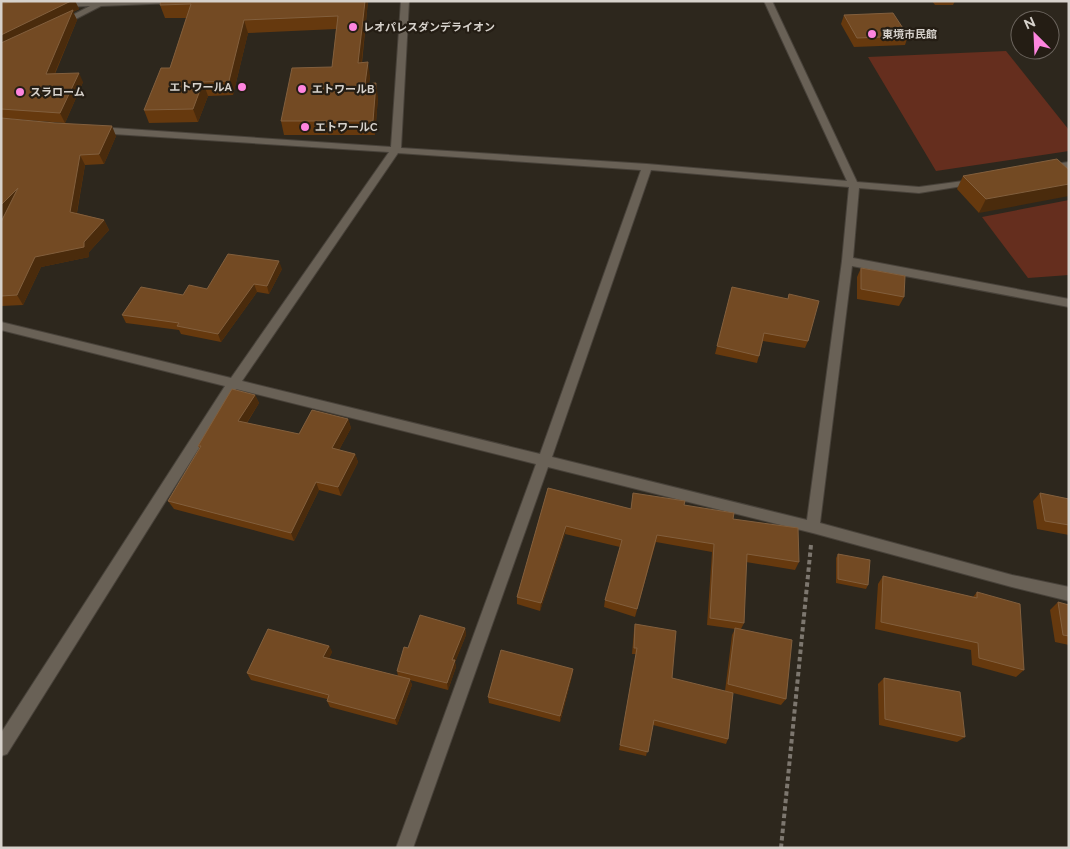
<svg xmlns="http://www.w3.org/2000/svg" width="1070" height="849" font-family="Raleway,'Noto Sans JP',sans-serif">
  <style>
    .green { fill: #652e1e }
    .lines { fill: none; stroke-linecap: round; stroke-linejoin: round }
    .street-casing { stroke: #48423a; stroke-width: 2 }
    .path { stroke: #7d776f; stroke-width: 4; stroke-dasharray: 4.5 3; stroke-linecap: butt }
    .street { fill: #696156; fill-rule: evenodd }
    .wall { fill: #66390e }
    .shaded-wall { fill: #4a2b0c }
    .building { fill: #734a23; stroke: #825f3d }
    .poi-dot { fill: #fe85df; stroke: #241d14; stroke-width: 2 }
    .labels { text-anchor: middle; dominant-baseline: central; stroke-width: 4.5; stroke-linejoin: round; paint-order: stroke }
    .far-poi-label { font-size: 11px; font-weight: bold; fill: #d7d2cc; stroke: #241d14; text-anchor: start }
  </style>
  <rect width="100%" height="100%" fill="#2d271d"/>
  <g class="green">
    <polygon points="1006,51 1069,130 1069,151 936,171 868,57"/>
    <polygon points="1069,200 1069,275 1028,278 982,217"/>
  </g>
  <g class="lines">
    <g class="street-casing">
      <g id="street">
        <polygon points="100,1 178,1 174,3 101,6 64,25 57,23 90,6 61,7 58,7 58,3"/>
        <path d="M401,1H409L401,148L647,164L847,181L764,1H772L857,182L919,187L978,179V183L975,184L919,193L859,188L853,258L1069,299V307L852,266L820,523L1012,575L1069,587V601L1012,587L813,533L548,467L413,848H396L536,464L236,389L7,754L1,756V733L225,386L1,330V322L231,378L389,152L98,133L93,130L98,127L391,147ZM398,153L641,170L540,454L242,381ZM651,170L849,187L842,261L807,520L552,457Z"/>
        <polygon points="1069,162 1069,168 1047,171 1042,168 1047,165"/>
      </g>
    </g>
    <polyline class="path" points="781,848 811,545"/>
    <use href="#street" class="street"/>
  </g>
  <g class="wall">
    <polygon points="1,1 76,1 75,1 79,9 73,12 77,20 55,74 83,82 65,123 1,118"/>
    <polygon points="161,1 368,1 362,63 370,76 369,84 378,97 375,135 284,135 281,121 332,67 336,29 248,33 233,95 208,96 198,122 149,123 144,110 170,68 186,18 165,18 160,5"/>
    <polygon points="932,1 955,1 953,5 935,5"/>
    <polygon points="844,15 908,36 905,45 854,47 841,24"/>
    <polygon points="1,118 116,136 104,164 85,165 77,213 104,220 109,230 89,252 89,257 41,267 23,305 1,306"/>
    <polygon points="1008,168 979,213 957,189 963,176"/>
    <polygon points="861,268 904,297 899,306 857,299 857,277"/>
    <polygon points="282,269 269,294 257,292 221,342 181,334 179,330 126,323 122,315 183,295"/>
    <polygon points="732,287 788,299 789,294 808,341 805,348 763,341 757,363 715,354"/>
    <polygon points="255,395 259,403 247,423 299,434 348,419 351,428 339,450 355,454 358,462 341,496 319,490 294,541 174,509 168,501 200,449 198,446"/>
    <polygon points="548,488 631,509 633,493 684,505 733,519 799,562 795,570 746,562 744,623 741,629 786,699 781,705 725,691 732,635 735,629 707,625 712,552 656,542 635,617 604,607 605,600 620,547 565,534 540,611 517,604 517,597"/>
    <polygon points="1040,493 1069,499 1069,535 1037,529 1033,501"/>
    <polygon points="838,554 868,585 866,589 836,583 836,558"/>
    <polygon points="883,576 973,597 977,592 1024,670 1016,677 972,665 971,650 875,629 878,584"/>
    <polygon points="1058,602 1069,605 1069,645 1055,642 1050,610"/>
    <polygon points="635,624 672,678 728,739 726,744 653,725 646,756 619,750 636,654 632,654 634,630"/>
    <polygon points="465,628 466,635 455,662 456,667 448,690 410,680 412,685 397,725 330,707 327,701 327,699 251,680 247,673 329,646 332,652 329,658 398,676 397,671"/>
    <polygon points="573,669 572,676 560,722 489,703 488,697"/>
    <polygon points="884,678 965,737 957,742 879,725 878,684"/>
  </g>
  <g class="shaded-wall">
    <polygon points="71,1 75,1 79,9 73,12 77,20 50,84 1,47 1,35"/>
    <polygon points="365,1 368,1 360,76 358,63"/>
    <polygon points="244,20 248,33 233,95 229,81"/>
    <polygon points="368,62 370,76 367,97 365,84"/>
    <polygon points="79,73 83,82 65,123 60,113"/>
    <polygon points="203,82 208,96 198,122 193,109"/>
    <polygon points="376,83 378,97 375,135 373,121"/>
    <polygon points="112,126 116,136 104,164 99,154"/>
    <polygon points="80,155 85,165 75,222 70,212"/>
    <polygon points="1069,184 1069,196 979,213 986,199"/>
    <polygon points="18,188 1,222 1,205"/>
    <polygon points="104,220 109,230 89,252 89,257 41,267 23,305 17,295 35,257 84,242"/>
    <polygon points="279,261 282,269 269,294 267,286"/>
    <polygon points="254,284 257,292 221,342 218,334"/>
    <polygon points="255,395 259,403 242,430 238,421"/>
    <polygon points="348,419 351,428 335,457 332,448"/>
    <polygon points="355,454 358,462 341,496 338,487"/>
    <polygon points="316,482 319,490 294,541 291,533"/>
    <polygon points="566,526 565,534 540,611 541,603"/>
    <polygon points="465,628 466,635 455,662 456,667 448,690 447,683 452,660"/>
    <polygon points="329,646 332,652 327,663 323,657"/>
    <polygon points="573,669 572,676 560,722 560,716"/>
    <polygon points="410,679 412,685 397,725 395,719"/>
  </g>
  <g class="building">
    <polygon points="39,1 71,1 1,35 1,3"/>
    <polygon points="161,1 365,1 358,63 368,62 365,84 376,83 373,121 281,121 292,68 332,67 338,16 244,20 229,81 203,82 193,109 144,110 161,68 170,68 191,4 160,5"/>
    <polygon points="73,10 46,74 79,73 60,113 1,109 1,43"/>
    <polygon points="893,13 908,36 857,38 844,15"/>
    <polygon points="1,118 55,123 112,126 99,154 80,155 70,212 104,220 84,242 84,247 35,257 17,295 1,296 1,222 18,188 1,205"/>
    <polygon points="1057,159 1069,170 1069,184 986,199 963,176"/>
    <polygon points="228,254 279,261 267,286 254,284 218,334 177,326 179,323 122,315 141,287 183,295 189,285 207,289"/>
    <polygon points="861,268 905,276 904,297 861,289"/>
    <polygon points="732,287 788,299 789,294 819,301 808,341 764,333 759,356 717,346"/>
    <polygon points="232,389 255,395 238,421 299,434 312,410 348,419 332,448 355,454 338,487 316,482 291,533 168,501 201,446 198,446"/>
    <polygon points="548,488 631,509 633,493 685,501 684,505 734,513 733,519 798,528 799,562 747,554 744,623 710,618 714,544 657,535 637,609 605,600 622,540 566,526 541,603 517,597"/>
    <polygon points="1040,493 1069,499 1069,525 1045,521"/>
    <polygon points="838,554 870,560 868,585 838,579"/>
    <polygon points="883,576 977,598 977,592 1020,604 1024,670 979,658 978,643 881,622"/>
    <polygon points="1058,602 1069,605 1069,636 1063,635"/>
    <polygon points="420,615 465,628 452,660 455,660 447,683 397,671 404,647 408,648"/>
    <polygon points="635,624 676,631 672,678 733,693 728,739 654,720 648,752 620,745 637,648 634,648"/>
    <polygon points="735,628 792,640 786,699 728,684"/>
    <polygon points="268,629 329,646 323,657 410,679 395,719 327,701 329,695 247,673"/>
    <polygon points="501,650 573,669 560,716 488,697"/>
    <polygon points="884,678 960,692 965,737 885,719"/>
  </g>
  <g class="poi-dot">
    <circle cx="353" cy="27" r="5"/>
    <circle cx="872" cy="34" r="5"/>
    <circle cx="242" cy="87" r="5"/>
    <circle cx="302" cy="89" r="5"/>
    <circle cx="20" cy="92" r="5"/>
    <circle cx="305" cy="127" r="5"/>
  </g>
  <g class="labels">
    <g class="far-poi-label">
      <text x="363" y="27">レオパレスダンデライオン</text>
      <text x="882" y="34">東境市民館</text>
      <text x="232" y="87" text-anchor="end">エトワールA</text>
      <text x="312" y="89">エトワールB</text>
      <text x="30" y="92">スラローム</text>
      <text x="315" y="127">エトワールC</text>
    </g>
  </g>
  <rect width="1070" height="849" fill="none" stroke="#d7d2cc" stroke-width="5"/>
  <g transform="translate(1035 35) rotate(336)"><circle r="24" fill="#241d14" stroke="#6c655e"/>
  <path d="M0-4L9 19L0 12L-9 19Z" fill="#fe85df"/>
  <text y="-8" font-size="14" font-weight="bold" text-anchor="middle" fill="#d7d2cc">N</text>
  </g>
</svg>
